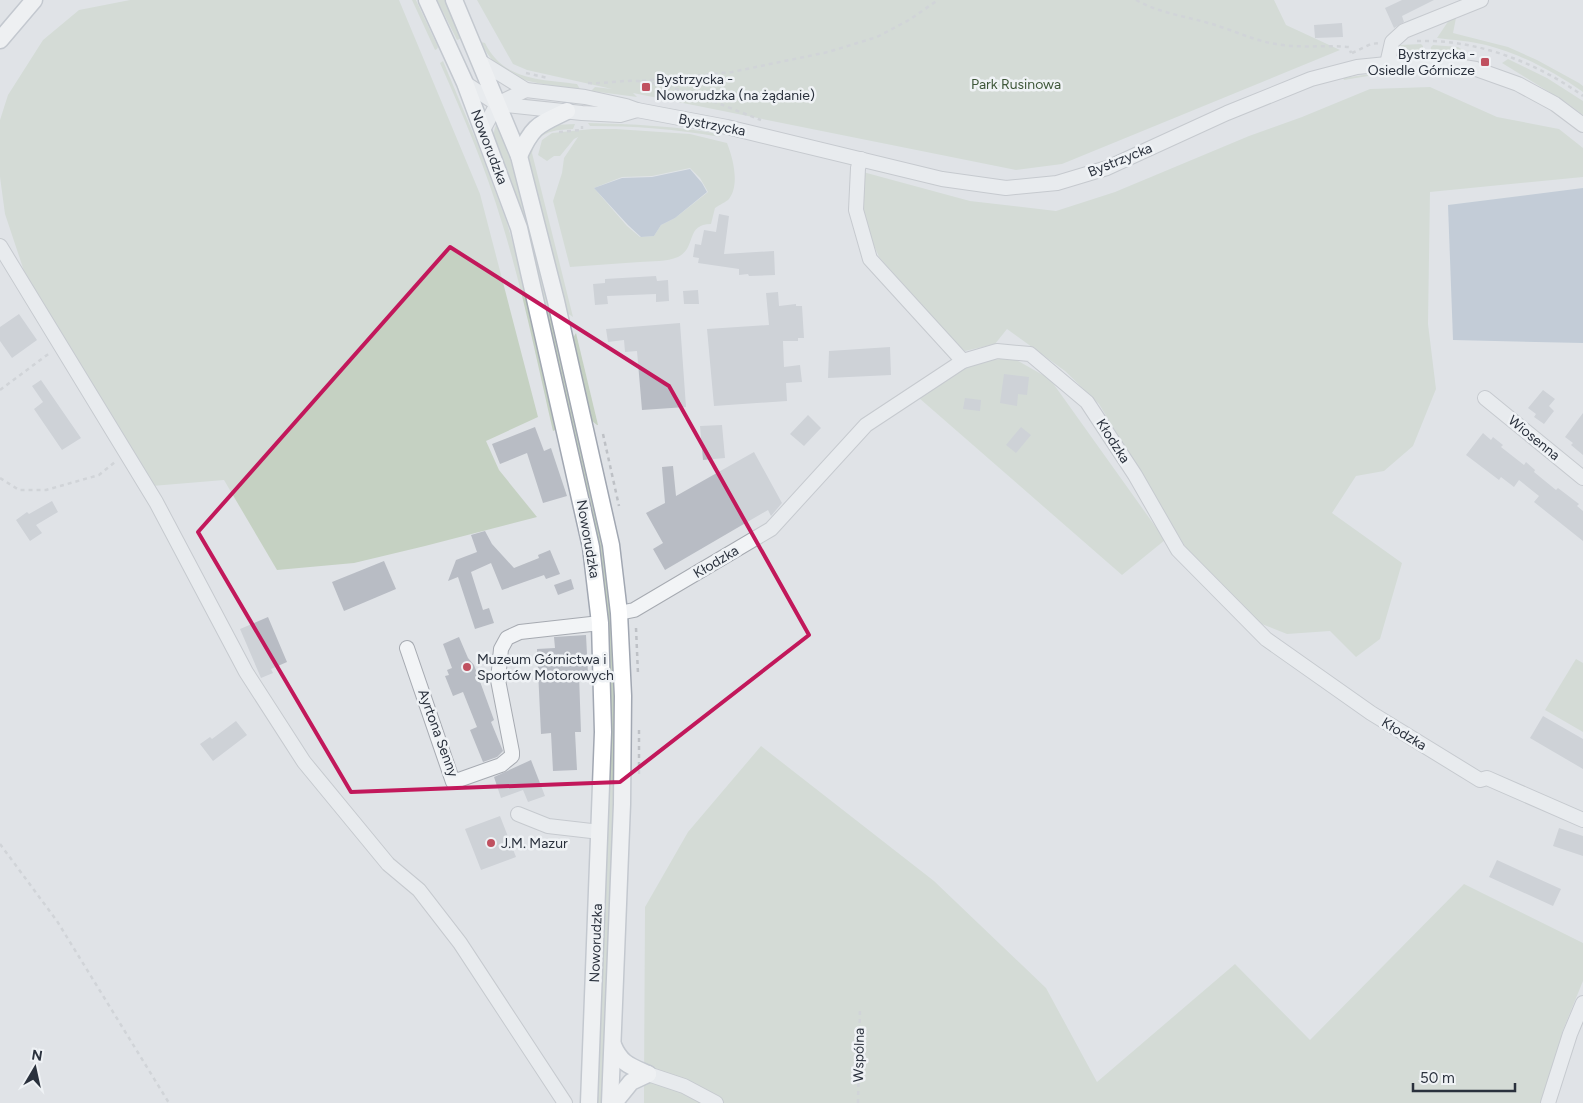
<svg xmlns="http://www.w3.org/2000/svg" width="1583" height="1103" font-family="Figtree,sans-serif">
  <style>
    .green { fill: #c5d1c2; fill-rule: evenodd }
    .water { fill: #9fb0c4 }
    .building { fill: #b8bcc4 }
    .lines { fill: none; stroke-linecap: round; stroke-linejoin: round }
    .minor-casing { stroke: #a6aab1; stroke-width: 16 }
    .major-casing { stroke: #a1a7b2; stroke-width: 19 }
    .path { stroke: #bec1c6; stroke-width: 2.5; stroke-dasharray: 4 4; stroke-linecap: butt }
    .minor { stroke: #f2f4f6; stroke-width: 14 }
    .major { stroke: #fff; stroke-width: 16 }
    .marked { fill: none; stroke: #c2185b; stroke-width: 4; stroke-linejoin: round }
    .poi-dot { fill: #c05160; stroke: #eff2f5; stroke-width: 2 }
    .labels { text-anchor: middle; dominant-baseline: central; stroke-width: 5; stroke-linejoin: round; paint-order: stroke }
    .poi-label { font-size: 14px; fill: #2a313d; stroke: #eff2f5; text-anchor: start }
    .park-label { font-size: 14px; fill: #3e5739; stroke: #eff2f5 }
    .street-label { font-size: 14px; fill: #2a313d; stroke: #eff2f5 }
  </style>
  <rect width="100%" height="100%" fill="#e0e3e7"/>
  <g class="green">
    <polygon points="130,0 399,0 480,194 538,417 486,441 499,470 537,517 425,546 354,563 277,570 224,480 152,486 44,320 23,268 5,214 0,177 0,120 8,95 43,40 79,10"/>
    <polygon points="412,0 416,0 438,47 437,49 435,50"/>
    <polygon points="437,0 445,0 462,38 457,40"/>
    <polygon points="477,0 1274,0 1286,25 1340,50 1062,164 1016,170 633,93 637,97 591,91 595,87 612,89 527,70 513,64"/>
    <path d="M1457,13L1453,33L1508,47L1537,60L1579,83L1583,86V92C1554,72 1521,54 1486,45C1470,41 1453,40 1437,38L1449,20Z"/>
    <path d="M481,42L485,43C504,81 540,79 577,84L580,89C540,83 500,85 481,42Z"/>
    <path d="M1421,44L1423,46V55C1412,55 1405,56 1400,45Z"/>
    <polygon points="1433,45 1458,47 1461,49 1463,53 1441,56 1430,56 1431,47"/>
    <polygon points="1508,59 1547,78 1583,101 1583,115 1567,103 1502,63"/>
    <path d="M443,61L478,145L507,223L520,268L558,429L553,431C537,362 523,291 502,223C486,169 463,115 440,63Z"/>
    <polygon points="1421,71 1419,74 1374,75 1344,80 1343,78 1384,72"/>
    <polygon points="1430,87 1497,117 1559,129 1583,148 1583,177 1430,192 1428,324 1436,389 1413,446 1384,471 1356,476 1332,513 1402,563 1380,639 1356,657 1330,631 1287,634 1254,621 1186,548 1099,404 1065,371 1007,329 995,344 965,351 954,342 879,257 859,211 863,172 970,201 1056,211 1115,192 1249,136 1302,117 1370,89"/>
    <polygon points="497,121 499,122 530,226 597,512 609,581 615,657 616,771 602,1103 597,1103 611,754 610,662 606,606 592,508 547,321 493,135"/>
    <path d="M588,123C632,124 676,126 719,134L720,137C677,129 633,126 590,126Z"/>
    <path d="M575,124L573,129C554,130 537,131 532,153L573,317L567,313L527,156L533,138L553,125Z"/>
    <path d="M592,129H616L690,134L727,143C733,158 740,185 729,199C726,202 719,205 715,208L711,224C685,224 697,248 678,257C667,262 652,261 640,262C616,264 593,265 570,267L553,201L562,173L564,158L578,137L574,139L560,156H554L547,161L538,155L542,140L552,133ZM690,168L700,178L708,192L675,218L661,225L654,236L640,237L627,226L594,188L622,177L652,176Z"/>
    <polygon points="576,333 598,425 597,425 592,421 573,338"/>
    <polygon points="1013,358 1050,379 1165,540 1122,575 911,391 978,361"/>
    <polygon points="1576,659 1583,663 1583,732 1545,710"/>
    <polygon points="761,746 934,881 1046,988 1097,1082 1235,964 1310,1040 1464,884 1583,943 1583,981 1563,1030 1542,1103 644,1103 644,1086 636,1087 644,1081 645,907 688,832"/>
  </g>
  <g class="water">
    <polygon points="690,169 702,183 707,192 675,218 661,225 654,236 641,237 628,225 594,188 622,178 652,177"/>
    <polygon points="1583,188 1583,343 1453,340 1448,205"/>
  </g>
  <g class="building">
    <polygon points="1402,0 1434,0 1402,16 1404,22 1394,28 1385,8"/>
    <polygon points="1342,23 1343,37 1315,38 1314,25"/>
    <polygon points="719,214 729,216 724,254 774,251 775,275 749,276 748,274 739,275 739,269 698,263 699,258 693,257 695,244 701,245 704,230 716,232"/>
    <polygon points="656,276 657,281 668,280 669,301 656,302 656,294 607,296 608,304 595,305 593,284 605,283 605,279"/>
    <polygon points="698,290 699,304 684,304 683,291"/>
    <polygon points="778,292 779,306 796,304 796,306 802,306 804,338 798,338 798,341 783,341 784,367 800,365 802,382 786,383 787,401 714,406 707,329 769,325 766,293"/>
    <polygon points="19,314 37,340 12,358 0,341 0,327"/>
    <polygon points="680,323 686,407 642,410 637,351 625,352 624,340 608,342 606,329"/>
    <polygon points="890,347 891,375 828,378 829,351"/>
    <polygon points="1004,374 1029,377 1027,395 1018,394 1017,406 1000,403"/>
    <polygon points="41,380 81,438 62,450 34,409 43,402 32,386"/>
    <polygon points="1543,390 1555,399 1549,406 1554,411 1544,424 1534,417 1536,414 1528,408"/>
    <polygon points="965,398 981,400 980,411 963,409"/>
    <polygon points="1583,413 1583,455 1571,445 1573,443 1565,437"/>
    <polygon points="808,415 821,428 804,446 790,434"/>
    <polygon points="722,425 725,458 703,460 700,426"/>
    <polygon points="535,427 544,451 551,448 567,496 543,503 527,453 500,464 492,444"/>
    <polygon points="1021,427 1031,435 1016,453 1006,445"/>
    <polygon points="1483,433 1491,440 1493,437 1503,445 1501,447 1524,465 1526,462 1535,470 1534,472 1556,490 1558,488 1579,504 1577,506 1583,511 1583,541 1534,502 1539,496 1519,480 1514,487 1501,477 1499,480 1466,455"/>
    <polygon points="754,452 782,503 771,516 768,510 665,570 653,549 663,543 646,513 665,503 662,467 673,466 676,496"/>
    <polygon points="52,501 58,512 36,525 42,533 30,541 16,520 27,512 29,514"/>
    <polygon points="485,531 492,544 514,568 539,558 538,555 550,550 560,574 546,579 544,575 502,590 491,563 471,572 483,610 489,608 494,623 475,629 458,577 448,581 456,560 477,552 471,535"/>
    <polygon points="384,561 396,589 344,611 332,582"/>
    <polygon points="571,579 574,589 558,595 554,585"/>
    <polygon points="268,617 287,662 271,669 273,673 261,678 240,629"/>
    <polygon points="586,635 588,674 579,675 581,732 575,732 577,770 553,771 551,733 541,734 537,649 555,648 554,637"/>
    <polygon points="459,637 468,658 474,665 494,720 491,722 503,751 497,757 483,762 470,730 477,727 463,692 453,696 445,676 449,675 447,670 452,668 443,644"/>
    <polygon points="1543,716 1583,739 1583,769 1530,738"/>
    <polygon points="236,721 247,735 213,761 200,744 210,737 212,739"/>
    <polygon points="531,760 545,796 528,802 523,790 501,798 494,777"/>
    <polygon points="500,816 516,857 481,870 465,829"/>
    <polygon points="1559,828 1583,836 1583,856 1553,846"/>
    <polygon points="1497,860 1561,889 1553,906 1489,877"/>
  </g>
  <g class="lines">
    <g class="minor-casing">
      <g id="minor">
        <polyline points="481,62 526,90 585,97 626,106 637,110 727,127 942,179 1006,188 1057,183 1107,168 1227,113 1311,79 1357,67 1387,64 1426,61 1476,69 1518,84 1555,104 1583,125"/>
        <polyline points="1387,64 1392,42 1404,31 1481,0"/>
        <polyline points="465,83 497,104 582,113 620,115 637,110"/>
        <polyline points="483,130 497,104 526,90"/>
        <polyline points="861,159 858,168 856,210 870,259 963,361"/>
        <polyline points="0,246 156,502 246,672 304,762 388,864 419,890 460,943 565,1103"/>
        <polyline points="1485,398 1583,478"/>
        <polyline points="619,613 634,610 771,529 866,425 963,361 997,351 1030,354 1087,402 1135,475 1178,550 1266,639 1371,713 1480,780 1487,778 1583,820"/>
        <polyline points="407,648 453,782 501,765 512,756 512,752 498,680 501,649 507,638 520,632 600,623"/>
        <polyline points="518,814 548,826 600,832"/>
        <polyline points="648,1074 684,1086 716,1103"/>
        <polyline points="1548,1103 1570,1034 1583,1003"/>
      </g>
    </g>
    <g class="major-casing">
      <g id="major">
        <polyline points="427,0 465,83 519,228 591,547 600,623 603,732 589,1103"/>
        <polyline points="454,0 519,156 556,301 611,545 619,613 623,696 622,804 610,1103"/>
        <polyline points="0,40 34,0"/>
        <path d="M519,156C533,125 538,125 567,111"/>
        <path d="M613,1045C621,1064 630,1066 648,1074"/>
        <polyline points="614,1103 631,1082 648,1074"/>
      </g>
    </g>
    <g class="path">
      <path d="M1136,0C1163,15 1193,17 1221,27C1242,34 1261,43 1283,45C1305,48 1327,45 1349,47L1351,53"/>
      <path d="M1417,41C1476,39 1536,62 1583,96"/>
      <polyline points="1352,53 1371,44 1379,43"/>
      <polyline points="526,73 548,78"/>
      <polyline points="642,81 732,72 828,52 877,37 909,20 938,0"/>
      <path d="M588,83C605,84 621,80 638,81C681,86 721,105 761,120"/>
      <polyline points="559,132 582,130 582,126"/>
      <polyline points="0,390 51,352"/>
      <polyline points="603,434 619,506"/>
      <polyline points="0,478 19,490 46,490 99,475 115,462"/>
      <polyline points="636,628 638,674"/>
      <polyline points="639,774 639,730"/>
      <polyline points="0,844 57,921 169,1103"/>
      <polyline points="858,1103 860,1008"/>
    </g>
    <use href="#minor" class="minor"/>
    <use href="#major" class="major"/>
  </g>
  <path d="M0 0H1583V1103H0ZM450,247L669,386L809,635L620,782L351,792L198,532Z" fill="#e0e3e7" fill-opacity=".55" fill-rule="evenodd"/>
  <path class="marked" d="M450,247L669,386L809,635L620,782L351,792L198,532Z"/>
  <g class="poi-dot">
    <rect x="1480" y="57" width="10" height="10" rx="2.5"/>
    <rect x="641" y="82" width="10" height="10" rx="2.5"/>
    <circle cx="467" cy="667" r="5"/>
    <circle cx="491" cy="843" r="5"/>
  </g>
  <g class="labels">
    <g class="poi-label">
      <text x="1475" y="54" text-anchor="end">Bystrzycka -<tspan x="1475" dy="16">Osiedle Górnicze</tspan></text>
      <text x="656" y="79">Bystrzycka -<tspan x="656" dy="16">Noworudzka (na żądanie)</tspan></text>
      <text x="477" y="659">Muzeum Górnictwa i<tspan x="477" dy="16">Sportów Motorowych</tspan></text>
      <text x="501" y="843">J.M. Mazur</text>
    </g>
    <g class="park-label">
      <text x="1016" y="84">Park Rusinowa</text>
    </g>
    <g class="street-label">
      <text transform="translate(712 125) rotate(11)">Bystrzycka</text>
      <text transform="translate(489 147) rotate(69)">Noworudzka</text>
      <text transform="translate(1120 160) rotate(-22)">Bystrzycka</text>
      <text transform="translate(1534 438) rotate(39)">Wiosenna</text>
      <text transform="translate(1113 441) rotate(57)">Kłodzka</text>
      <text transform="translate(588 539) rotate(80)">Noworudzka</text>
      <text transform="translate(716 562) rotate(-31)">Kłodzka</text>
      <text transform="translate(438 733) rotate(70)">Ayrtona Senny</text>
      <text transform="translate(1404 734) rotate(31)">Kłodzka</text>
      <text transform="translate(596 943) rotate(-88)">Noworudzka</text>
      <text transform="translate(859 1055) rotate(-89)">Wspólna</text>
    </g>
  </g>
  <g transform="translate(35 1068) rotate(9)" stroke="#eff2f5" stroke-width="4" paint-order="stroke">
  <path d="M0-4L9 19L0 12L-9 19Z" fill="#2a313d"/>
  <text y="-8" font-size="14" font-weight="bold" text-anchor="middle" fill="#2a313d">N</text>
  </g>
  <path d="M1413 1083v8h102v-8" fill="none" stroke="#2a313d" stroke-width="2.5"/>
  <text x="1420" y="1083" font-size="15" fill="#2a313d" stroke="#eff2f5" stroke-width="4" paint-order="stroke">50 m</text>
</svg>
